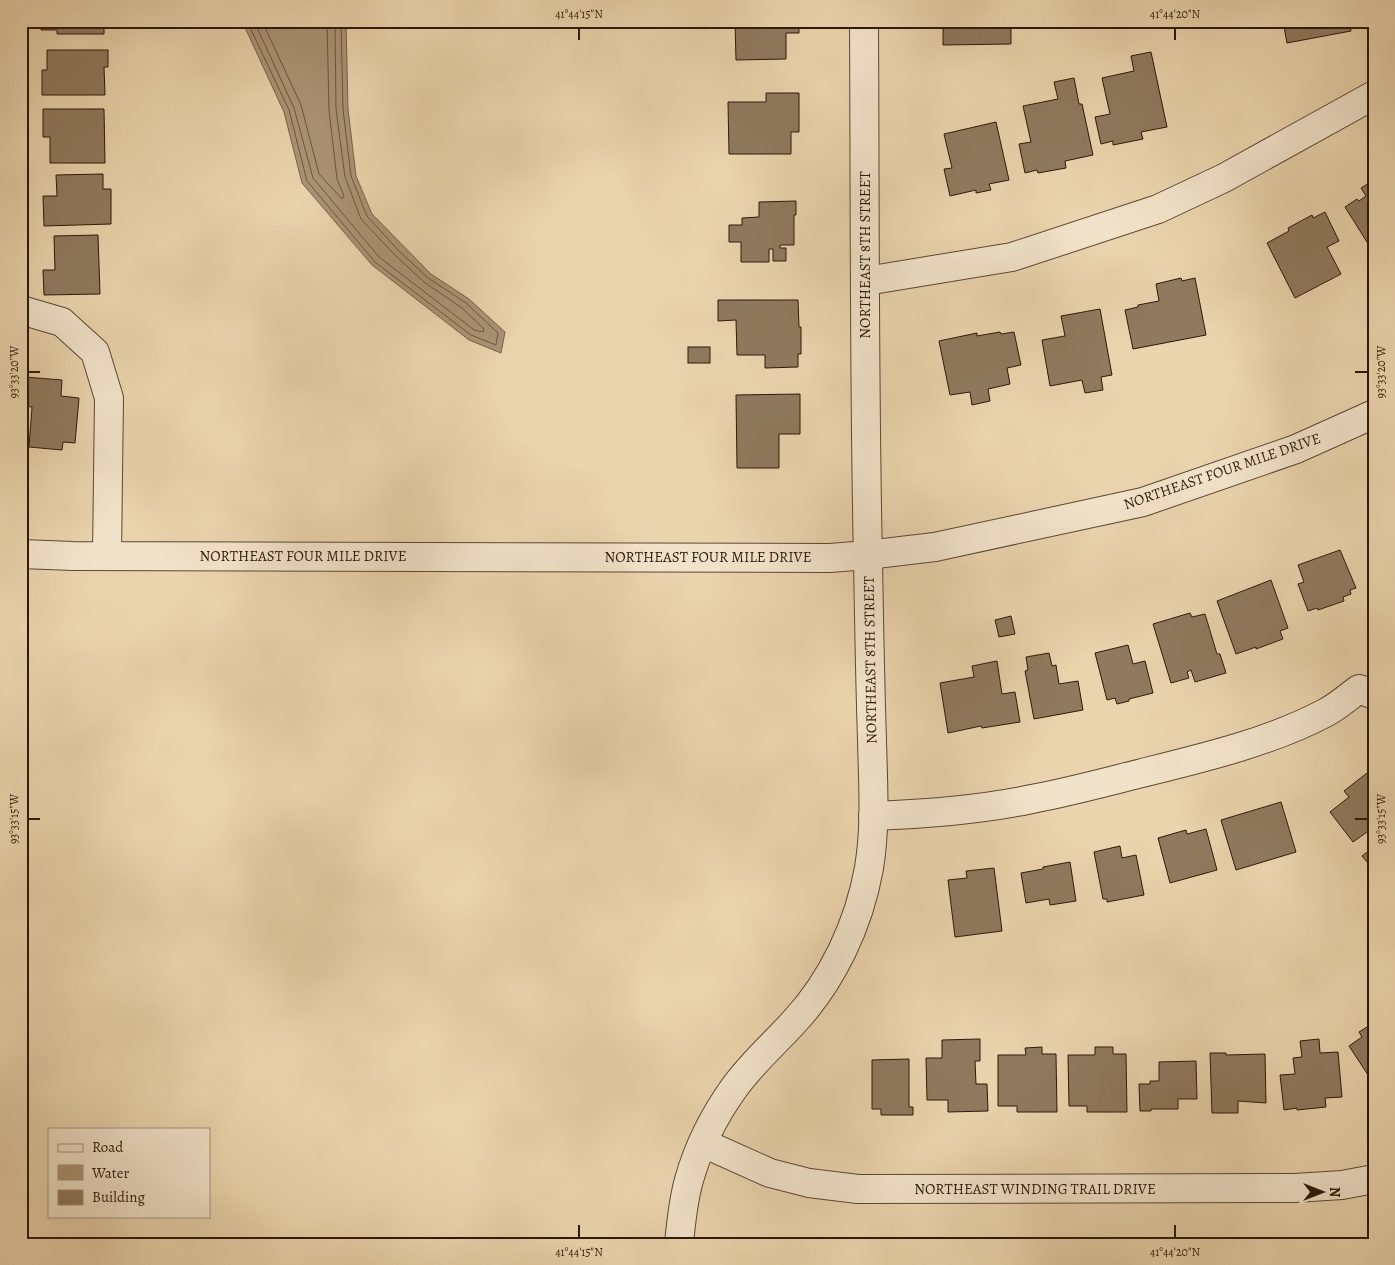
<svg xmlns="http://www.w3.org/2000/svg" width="1395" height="1265" font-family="Alegreya,serif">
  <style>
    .water { fill: #aa9475; stroke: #786249 }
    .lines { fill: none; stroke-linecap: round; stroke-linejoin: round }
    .shore { stroke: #6c563e; stroke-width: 1 }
    .building { fill: #8f7a5e; stroke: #2d1808 }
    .minor-casing { stroke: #5c4731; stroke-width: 30 }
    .tertiary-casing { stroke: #5c4731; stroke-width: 30 }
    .minor { stroke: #f1e3ca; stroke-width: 28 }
    .tertiary { stroke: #f1e3ca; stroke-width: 28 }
    .ticks { fill: none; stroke: #2d1808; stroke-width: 2 }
    .labels { text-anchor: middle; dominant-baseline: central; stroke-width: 4; stroke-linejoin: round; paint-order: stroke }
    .street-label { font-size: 15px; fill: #2d1808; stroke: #f1e3ca }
    .neatline { fill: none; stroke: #2d1808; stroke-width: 2 }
    .ticks-label { font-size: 12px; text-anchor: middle; fill: #2d1808 }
  </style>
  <rect width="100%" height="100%" fill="#ead4ad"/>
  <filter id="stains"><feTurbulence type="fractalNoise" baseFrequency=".004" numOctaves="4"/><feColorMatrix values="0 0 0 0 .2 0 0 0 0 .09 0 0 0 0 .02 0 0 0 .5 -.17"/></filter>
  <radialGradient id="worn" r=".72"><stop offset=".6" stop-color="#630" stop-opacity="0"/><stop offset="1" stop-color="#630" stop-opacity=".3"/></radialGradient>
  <polygon class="water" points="242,21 346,21 348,109 356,176 372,214 431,274 469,299 505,332 501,353 469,340 372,265 302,183 284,112"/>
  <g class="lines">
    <g class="shore">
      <polyline points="247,21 289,110 307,181 375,262 471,335 496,345 498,333 466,303 428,278 398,250 367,216 351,176 343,109 341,21"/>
      <polyline points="254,21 294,108 313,178 379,257 474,330 483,332 484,329 462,308 424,282 394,254 361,219 345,177 336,109 335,21"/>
      <polyline points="262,21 301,105 319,174 342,199 344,196 337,179 329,110 327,21"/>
    </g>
  </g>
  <g class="building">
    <polygon points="41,21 104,21 104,34 57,34 57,30 41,30"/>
    <polygon points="719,21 799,21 799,33 786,33 786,59 736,60 735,22"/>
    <polygon points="943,21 1011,21 1011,44 943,45"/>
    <polygon points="1283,21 1349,21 1351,31 1287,43"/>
    <polygon points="47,50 108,50 108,67 104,67 105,95 42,95 42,70 47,70"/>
    <polygon points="1151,52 1167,127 1141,132 1143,139 1113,145 1113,141 1101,144 1095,117 1110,114 1102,78 1134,71 1131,56"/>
    <polygon points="1074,78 1079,104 1082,104 1093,155 1065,161 1066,168 1038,173 1037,170 1025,173 1019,144 1031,142 1023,106 1058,99 1054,82"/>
    <polygon points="766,93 799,93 799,132 791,132 791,154 729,154 728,102 766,102"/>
    <polygon points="43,109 104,109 105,163 50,163 50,137 43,137"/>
    <polygon points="996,122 1009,180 989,184 991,190 976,193 976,190 950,196 944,169 952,168 944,134"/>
    <polygon points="103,174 103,189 111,189 111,224 44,226 43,196 57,196 56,175"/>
    <polygon points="1374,180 1374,250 1372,250 1345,207 1357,199 1359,201 1366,196 1361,188"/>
    <polygon points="796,201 796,215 794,215 794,245 780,245 780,248 786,248 786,261 773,261 773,249 769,249 769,262 741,262 741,242 729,242 729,225 742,225 742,218 759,217 759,202"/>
    <polygon points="1325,212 1339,241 1327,247 1341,274 1295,298 1267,243 1289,231 1288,228 1312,215 1313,218"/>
    <polygon points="98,235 100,294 44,295 43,270 55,270 54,236"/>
    <polygon points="1181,278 1182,281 1195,278 1206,335 1133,349 1125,310 1138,307 1138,305 1159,301 1156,284"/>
    <polygon points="718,300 798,300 799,327 801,327 801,354 798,354 798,367 765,368 765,355 737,355 736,320 718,321"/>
    <polygon points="1100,309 1112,375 1101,377 1103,390 1085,393 1082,380 1050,386 1042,340 1065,336 1061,316"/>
    <polygon points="1000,332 1001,334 1014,332 1021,365 1007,368 1010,384 988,389 990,401 972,405 970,392 950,395 939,341 977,333 977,336"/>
    <rect x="688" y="347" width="22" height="16"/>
    <polygon points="25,377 62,380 61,396 79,398 75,443 63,442 62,450 29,447 32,407 22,406"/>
    <polygon points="800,394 800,434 779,434 779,468 737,468 736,395"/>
    <polygon points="1340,550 1356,588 1350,590 1351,594 1343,597 1344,601 1318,610 1317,608 1308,611 1298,584 1304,582 1298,565"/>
    <polygon points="1271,580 1288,628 1280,631 1283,639 1256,649 1256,647 1236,654 1217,601"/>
    <polygon points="1190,613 1192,617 1205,614 1217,654 1220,654 1226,673 1195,682 1191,670 1187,672 1189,678 1171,683 1153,624"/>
    <polygon points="1011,616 1015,634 999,637 995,620"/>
    <polygon points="1128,645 1133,664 1145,661 1153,693 1129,699 1129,701 1117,704 1115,698 1107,700 1095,653"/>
    <polygon points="1049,653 1052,666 1056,665 1059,684 1078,681 1083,710 1034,719 1025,671 1028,670 1026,657"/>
    <polygon points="997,661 1002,694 1015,692 1020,722 982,728 981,726 948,733 940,683 974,677 972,666"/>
    <polygon points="1367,773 1374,782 1374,803 1371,805 1374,808 1374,827 1353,842 1330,812 1349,797 1344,791"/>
    <polygon points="1281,802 1296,852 1236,870 1221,820"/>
    <polygon points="1206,829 1217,870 1170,883 1158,838 1186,830 1187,834"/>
    <polygon points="1120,846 1122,858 1136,855 1144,895 1107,902 1107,899 1103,899 1094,852"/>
    <polygon points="1374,847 1374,870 1362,856"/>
    <polygon points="1070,862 1076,901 1050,905 1049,899 1026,903 1021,873 1043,869 1043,867"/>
    <polygon points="994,868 1002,931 955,937 948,880 967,878 966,871"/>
    <polygon points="1372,1024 1374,1027 1374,1084 1349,1046 1362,1037 1359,1032"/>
    <polygon points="980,1039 980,1061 975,1061 976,1084 987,1084 988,1111 948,1112 948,1100 927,1100 926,1058 942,1058 942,1040"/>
    <polygon points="1319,1039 1320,1053 1338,1052 1342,1097 1325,1098 1326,1107 1297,1110 1297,1108 1284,1110 1280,1075 1295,1074 1293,1058 1302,1057 1300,1041"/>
    <polygon points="1042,1047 1042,1054 1056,1054 1057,1112 1017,1112 1017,1106 998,1106 998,1055 1026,1055 1025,1048"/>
    <polygon points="1095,1047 1113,1047 1113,1054 1126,1054 1127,1112 1087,1112 1087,1106 1069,1106 1068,1055 1095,1055"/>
    <polygon points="1210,1053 1226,1053 1226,1055 1265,1054 1266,1103 1238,1101 1238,1113 1212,1113"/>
    <polygon points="909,1059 909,1107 913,1107 913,1115 881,1115 881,1109 872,1109 872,1060"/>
    <polygon points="1196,1061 1197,1099 1178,1099 1178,1109 1151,1109 1151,1111 1140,1111 1139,1084 1150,1084 1150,1081 1159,1081 1159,1062"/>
  </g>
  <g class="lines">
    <g class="minor-casing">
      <g id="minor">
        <polyline points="866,281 1012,257 1158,209 1224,178 1374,95"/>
        <polyline points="21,310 62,322 95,352 109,398 107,556"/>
        <path d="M873,816C926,814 980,810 1032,799C1069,792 1106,782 1142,773C1203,758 1270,742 1325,713C1337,707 1348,697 1359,689L1374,695"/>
        <polyline points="703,1143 770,1173 809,1183 858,1189 1295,1188 1342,1185 1374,1179"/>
        <path d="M679,1244C681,1222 683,1201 689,1180C698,1148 714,1116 734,1088C751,1064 774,1044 794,1022C833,980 859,924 869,868C876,826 873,783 872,740C870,680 869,620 868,560C864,381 865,201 864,21"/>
      </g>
    </g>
    <g class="tertiary-casing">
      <polyline id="tertiary" points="21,554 73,556 830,558 867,555 935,547 1143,502 1296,449 1374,414"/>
    </g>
    <use href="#minor" class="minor"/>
    <use href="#tertiary" class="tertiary"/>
  </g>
  <path class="ticks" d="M579,28V40M1175,28V40M28,372H40M1355,372H1368M28,819H40M1355,819H1368M579,1225V1238M1175,1225V1238"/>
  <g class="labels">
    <g class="street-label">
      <text transform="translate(865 255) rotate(-90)">NORTHEAST 8TH STREET</text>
      <text transform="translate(1222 471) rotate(-19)">NORTHEAST FOUR MILE DRIVE</text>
      <text x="303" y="556">NORTHEAST FOUR MILE DRIVE</text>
      <text x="708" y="557">NORTHEAST FOUR MILE DRIVE</text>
      <text transform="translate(870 660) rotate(-91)">NORTHEAST 8TH STREET</text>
      <text x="1035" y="1189">NORTHEAST WINDING TRAIL DRIVE</text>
    </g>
  </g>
  <rect width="1395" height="1265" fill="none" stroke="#ead4ad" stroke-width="55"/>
  <rect x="48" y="1128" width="162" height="90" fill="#f1e3ca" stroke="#a3927c"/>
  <rect x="58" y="1144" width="25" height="8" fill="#f1e3ca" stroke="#a3927c"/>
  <text x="92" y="1152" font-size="15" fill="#2d1808">Road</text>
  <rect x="58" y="1165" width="25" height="15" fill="#aa9475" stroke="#a3927c"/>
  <text x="92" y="1178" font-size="15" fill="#2d1808">Water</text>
  <rect x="58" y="1190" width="25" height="15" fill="#8f7a5e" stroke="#a3927c"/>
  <text x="92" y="1202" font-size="15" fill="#2d1808">Building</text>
  <g transform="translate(1322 1192) rotate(90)" stroke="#f1e3ca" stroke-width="4" paint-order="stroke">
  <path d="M0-4L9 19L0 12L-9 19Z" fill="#2d1808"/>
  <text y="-8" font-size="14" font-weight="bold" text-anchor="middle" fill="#2d1808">N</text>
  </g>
  <rect x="28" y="28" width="1340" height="1210" class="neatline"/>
  <g class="ticks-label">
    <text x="579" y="18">41°44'15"N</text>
    <text x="1175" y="18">41°44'20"N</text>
    <text transform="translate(1381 372) rotate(-90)" y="4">93°33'20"W</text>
    <text transform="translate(14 372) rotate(-90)" y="4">93°33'20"W</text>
    <text transform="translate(1381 819) rotate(-90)" y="4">93°33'15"W</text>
    <text transform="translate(14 819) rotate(-90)" y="4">93°33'15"W</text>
    <text x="579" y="1256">41°44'15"N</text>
    <text x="1175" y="1256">41°44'20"N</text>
  </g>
  <rect width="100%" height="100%" filter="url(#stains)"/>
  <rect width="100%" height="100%" fill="url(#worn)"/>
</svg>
